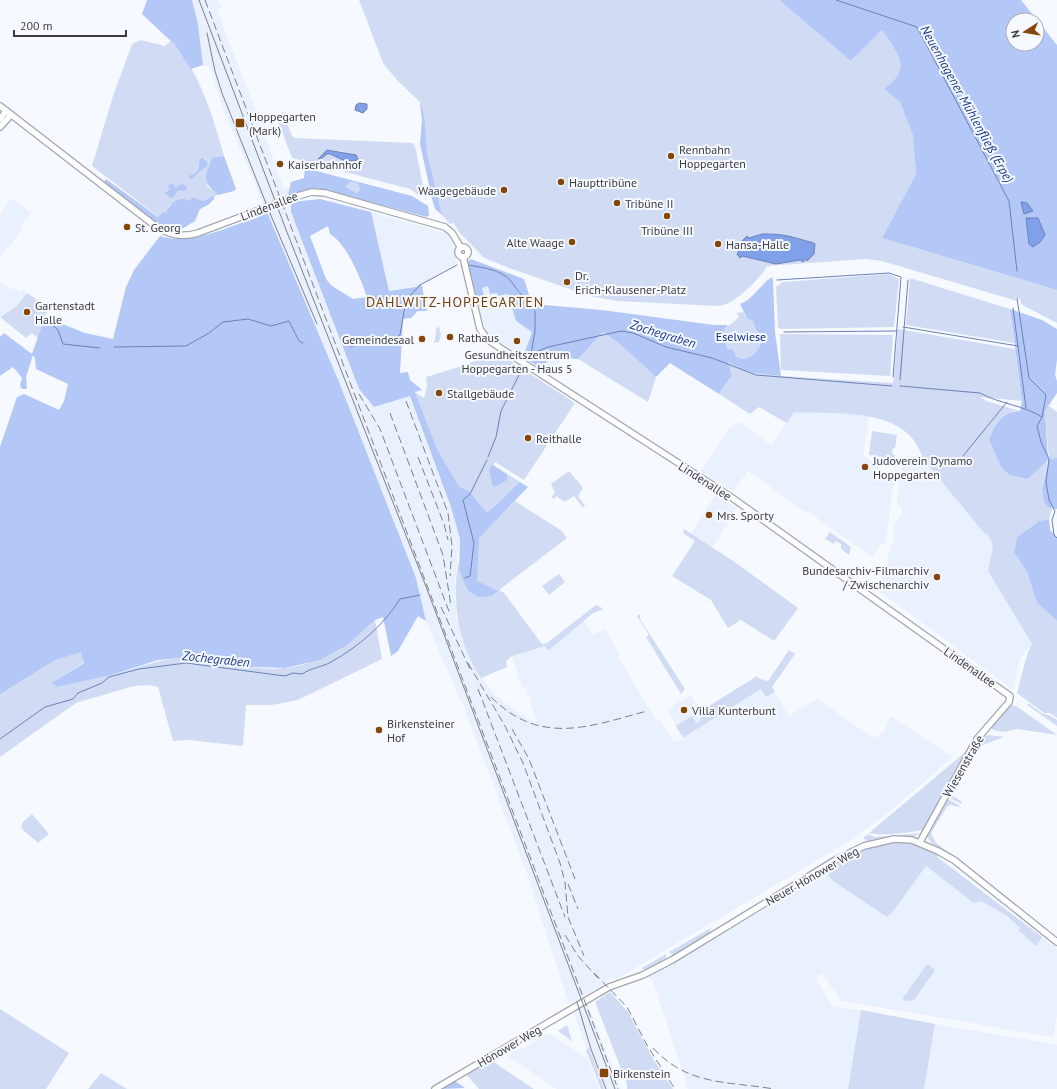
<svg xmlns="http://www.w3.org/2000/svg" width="1057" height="1089" font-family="'PT Sans',sans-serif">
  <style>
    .built { fill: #e9f0fe }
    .green { fill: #d1dcf4; fill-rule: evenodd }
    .forest { fill: #b3c8f6; fill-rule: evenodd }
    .water { fill: #80a0ea; stroke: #6c82b7 }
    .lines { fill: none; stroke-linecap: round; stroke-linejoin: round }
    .stream { stroke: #6c82b7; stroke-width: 1 }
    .secondary-casing { stroke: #a2a5ac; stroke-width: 8 }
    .secondary { stroke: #fff; stroke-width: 5.5 }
    .tram { stroke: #7e8084; stroke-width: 1 }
    .rail { stroke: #7e8084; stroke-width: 1; stroke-dasharray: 8 4; stroke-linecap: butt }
    .poi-dot { fill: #85460a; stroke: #f6f9ff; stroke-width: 1.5 }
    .labels { text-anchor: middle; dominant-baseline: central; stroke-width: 4; stroke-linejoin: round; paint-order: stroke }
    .poi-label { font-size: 12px; fill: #3c3d40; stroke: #f6f9ff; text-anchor: start }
    .street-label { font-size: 12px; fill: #3c3d40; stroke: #f6f9ff }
    .park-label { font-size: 12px; fill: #11297d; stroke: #f6f9ff }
    .water-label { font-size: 13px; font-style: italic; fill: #1c378c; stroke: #f6f9ff }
    .quarter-label { font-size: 14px; letter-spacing: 1px; fill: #783e09; stroke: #f6f9ff }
  </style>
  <rect width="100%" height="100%" fill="#f6f9ff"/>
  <g class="built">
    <polygon points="192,0 219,0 222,8 217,10 263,130 262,135 267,141 284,189 290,188 288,195 284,196 286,202 291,202 291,212 359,389 374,407 410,396 451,507 460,539 455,579 456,616 473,666 494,694 519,714 536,722 526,687 522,688 512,656 545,646 548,650 584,620 593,635 604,629 620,655 617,656 656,720 660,720 673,741 679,741 761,689 771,687 789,716 817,699 874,738 884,732 890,716 953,757 889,812 853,839 620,977 611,979 584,996 621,1089 601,1089 574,1014 577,1009 575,1001 569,1004 527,874 465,710 426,621 416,578 339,382 226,116 215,85 211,68 203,65 198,24"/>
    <polygon points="12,198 31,213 21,226 19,234 0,257 0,214"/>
    <polygon points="371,212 446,233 451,239 457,263 417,287 389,291"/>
    <polygon points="0,282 13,290 15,288 21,293 23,290 27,293 17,306 0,316"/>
    <polygon points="488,286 497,293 498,296 508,294 516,321 532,331 523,357 497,340 488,333 485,328 476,297 484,295 482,288"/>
    <polygon points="550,356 559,362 552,375 542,369"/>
    <polygon points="794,412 845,413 869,416 863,455 894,480 886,540 883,545 881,544 872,557 810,513 801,510 748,470 733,492 700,471 730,428 739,422 771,445"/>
    <polygon points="903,455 923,459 984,533 988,535 993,546 988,571 1032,644 1020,658 1013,690 875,588 886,572 890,546 894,543 894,522 901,517 903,509 897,503"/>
    <polygon points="716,494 737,509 712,548 691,534"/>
    <polygon points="690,695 703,715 697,725 692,716 676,726 667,710"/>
    <polygon points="861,853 937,856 1057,949 1057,1015 1053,1037 841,1001 822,973 815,978 833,1007 861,1010 848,1089 688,1089 653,981 648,976"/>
    <polygon points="935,1024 1017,1038 1020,1040 1023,1039 1057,1045 1057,1089 924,1089"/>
    <polygon points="549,1033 588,1059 599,1089 557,1089 505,1054 520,1050"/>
  </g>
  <g class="green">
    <path d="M359,0H779L851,61L882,30C898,55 913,67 884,89L900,102L913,136L916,174L882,238L1057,290V323L1024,306L1021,303L1020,299L1015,297L1017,301L882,261L866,259L767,266C760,279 734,305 719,306L617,301L590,296L509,268L484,258L459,232L454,223L450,224L442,215L436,193L427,153L420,102L397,80L383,63Z"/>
    <path d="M141,40L165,46L171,41C200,72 213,116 224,156L212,159L207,186L218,195L203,201L193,197L189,201L170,205L166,212L159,217L92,166L113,96L132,44ZM204,158L208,163L202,171L192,179L191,176L197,172L198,165Z"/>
    <path d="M283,112L292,136L295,138L413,143L416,150L425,196H420L410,189L292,158L276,116ZM327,150L345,152L333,156L327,154L318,158Z"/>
    <polygon points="350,182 358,183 360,190 356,193 345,186 344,184"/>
    <polygon points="889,274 899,279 894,327 781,329 778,327 776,287 783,282"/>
    <polygon points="910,278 1010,309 1014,343 906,325"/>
    <polygon points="27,293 48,307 38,338 32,333 26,338 0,317 17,306"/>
    <path d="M743,312L747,318L753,320L756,330L761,334C763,347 754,359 741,359L727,349L724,330C729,324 735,323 739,316L736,313Z"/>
    <polygon points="439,326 441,336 439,342 433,343 435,340 436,329"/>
    <path d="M898,329L1015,349L1022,401L980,397L986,401L1020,411H1013L989,440L1001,467L1028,479L1049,459L1045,411L1049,406L1057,412V458L1048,459C1045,475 1037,497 1052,509L1049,519L1039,521L1017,537L1014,552L1027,572L1037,603L1057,621V718L1050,713H1044L1017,693L1027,655L1032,644L988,571L993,546L988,535L984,533L923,459C908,405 836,415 794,412L787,423L759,407L750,414L719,394L732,375L728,362L748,372L781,376L893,383Z"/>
    <polygon points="603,332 621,345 656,377 648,402 578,359"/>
    <polygon points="780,334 893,335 890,376 781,370"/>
    <path d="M495,353L503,356L575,403L524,480L495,462L490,471L507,480V474L520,482C512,489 493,509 486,512L474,496L469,503L448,470L438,451L415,392L424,398L427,386L426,377L462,366Z"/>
    <polygon points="872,431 897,435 895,448 893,448 892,454 895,455 895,459 869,455"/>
    <polygon points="569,471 583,488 578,496 585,506 583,508 574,496 565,502 556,496 554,499 551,497 555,493 551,484"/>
    <path d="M515,501L562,531L567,538L499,590L504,593L542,644L547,643L596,605L603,609L592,614L548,651L545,646L512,656L506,661L507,667L481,678C458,645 452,602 458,563L465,585L498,591L475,582L478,538Z"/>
    <path d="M13,506L82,652L84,662L53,683L57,687C75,683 93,679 110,675C137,668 162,658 190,657C209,657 231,664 250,667C304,675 336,654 375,620L382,659L298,700L271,705H246L243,746L189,740L173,741L158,687L148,685L134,686L76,703L0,757V688Z"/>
    <polygon points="684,529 736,563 798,608 774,641 741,620 728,628 711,600 672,576 695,541 683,533"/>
    <polygon points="830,532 851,547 849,555 841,549 841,544 836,541 834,544 825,539"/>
    <polygon points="559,574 565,582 549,595 542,586"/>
    <polygon points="640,614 640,619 685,689 681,694 646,637 649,635 637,616"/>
    <polygon points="789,650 795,654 772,687 775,692 766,697 761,689 683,738 676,726 692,716 697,724 703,715 701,711 757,676 760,679 768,681"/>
    <polygon points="1028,703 1043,714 1049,715 1057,720 1057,726 1027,705"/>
    <polygon points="1010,705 1016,706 1057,735 1018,729 1003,732 993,730 991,727"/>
    <polygon points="988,735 1004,737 980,746 976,751 952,795 962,802 961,804 948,797 984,736"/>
    <path d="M969,749L923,831L920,830C915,833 874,836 869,833Z"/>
    <polygon points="948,799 960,806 959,807 950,805 947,807 931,833 936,843 957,858 931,843 927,836 928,836"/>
    <polygon points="32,814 49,834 38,843 21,828 23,822"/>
    <polygon points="921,833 913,837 890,836 867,841 863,838 868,834 875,837"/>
    <path d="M898,842L920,845L939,854L937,857L1042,937L1036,946L1018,930L1020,928L1006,915L981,901L974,903L926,866L891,914L887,917L833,881L829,876L828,871C831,865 838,864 844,861C861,851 877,843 898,842Z"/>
    <polygon points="711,928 709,934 679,953 673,955 669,952"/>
    <polygon points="666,954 666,961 646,971 642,968"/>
    <polygon points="927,964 935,970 914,1000 904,1001 903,998"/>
    <polygon points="610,992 628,1012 652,1057 673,1089 627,1089 627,1084 595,1002"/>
    <polygon points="0,1009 69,1053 46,1089 0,1089"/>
    <polygon points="861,1010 935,1024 924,1089 848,1089"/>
    <polygon points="567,1025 572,1041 558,1031"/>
    <polygon points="589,1048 604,1089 601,1089 586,1050"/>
    <polygon points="492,1061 534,1089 479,1089 465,1073"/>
    <polygon points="101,1073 127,1089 88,1089"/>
  </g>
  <g class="forest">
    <polygon points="147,0 192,0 198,24 203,65 191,69 175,45 142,14"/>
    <path d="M779,0H1021L1057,45V290L882,238L916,174L913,136L900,102L884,89C913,67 898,55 882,30L851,61ZM1013,20H1037V44H1013ZM1026,218H1038L1029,244Z"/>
    <polygon points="420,102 424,115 427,153 442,215 435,209 432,199 420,144 422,120"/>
    <path d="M224,156L236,189L234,191L218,195C201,180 205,178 212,158Z"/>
    <polygon points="203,158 208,163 207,166 192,179 189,178 189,176 197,172 200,159"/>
    <path d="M305,168L412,196L428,206L429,215L427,217L317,188L288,195L291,182L304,178ZM350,182L358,183L360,190L356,193L345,186Z"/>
    <path d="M106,179L158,217L162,213L166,212C171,203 179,195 189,201L193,197L203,201L214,196V199L208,205L200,209L195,221L177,232L163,228L104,182Z"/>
    <polygon points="170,184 173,184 176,188 181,184 187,186 187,188 184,191 179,190 175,194 175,196 171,198 165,193 170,189 168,187"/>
    <path d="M320,199L371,212L389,291L416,287L420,284L422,286L427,311H418L411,318L403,319L400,373L408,372L410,380L422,390L415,392L438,451L459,487C473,490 477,503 487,512C493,509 513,488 520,482L528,487L479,538L477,581L498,591L491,596L478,597L469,591L465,585L459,570L460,539L451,507L410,396L374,407L359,389L291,212V202ZM328,226L330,234C347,244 361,279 367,297L353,299L332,286L326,279L310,236Z"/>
    <path d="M267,212L339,382L416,578L426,621L418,616L398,651L391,656L383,617L375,620L347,645L320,660L285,668L252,667L191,657L158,660L111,675L57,687L52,683L84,663L81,652L55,660L0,694V447L17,397L24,394L59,410L64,401L68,384L36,369L35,359L33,355L26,377L27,389H22L20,385L22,378L13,367L0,376V337L4,333L32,354L45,317L85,333L113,339L126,287L134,270L160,236C194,246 224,227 257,218L259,215Z"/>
    <path d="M471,259L524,279L532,304L602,310L714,325H728L724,330L727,349L733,350L736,356L741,359C754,359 763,347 761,334L756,330L753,321L747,318L740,304C753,299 760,285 772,277L773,281L775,332L781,376L748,372L728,362L732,375L719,394L670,363L656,377L621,345L603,332L578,359L562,358L559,362L550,356L542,369L523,357L532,332L516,321L508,294L498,296L497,293L490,294L488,286L482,288L484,295L476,297L468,265V261Z"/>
    <path d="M1010,309L1042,320L1057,329V360L1055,375L1057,381V393L1045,411L1048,459L1057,458V509C1033,509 1046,473 1049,459L1028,479L1010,475L1001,467L989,440C995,424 1002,412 1020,411L1022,401Z"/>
    <polygon points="493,465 507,474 507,480 494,487 492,484 489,469"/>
    <polygon points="1049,519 1050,530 1057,537 1057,621 1037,603 1027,572 1014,552 1017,537 1039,521"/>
    <polygon points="455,1081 465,1088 442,1089"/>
  </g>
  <g class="water">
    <polygon points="359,103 367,104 367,109 363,113 355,110 356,105"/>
    <polygon points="327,150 356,155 358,159 355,161 343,160 330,154 327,154 321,159 318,159"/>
    <polygon points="1021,202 1027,203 1033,211 1024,214"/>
    <polygon points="1026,218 1038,218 1045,235 1040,242 1033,247 1029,244"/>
    <path d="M762,234C780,234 786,235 803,240C808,242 811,241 815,244L814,254L807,261L806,259L803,262L800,260L776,264L742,256L740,258L737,254L741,247V242L747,236L749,238Z"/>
  </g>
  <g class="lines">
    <g class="stream">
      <polyline points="836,0 917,27 1009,201 1017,271"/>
      <path d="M469,265C483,268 500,269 511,281C515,286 517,291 523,296"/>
      <polyline points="777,280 889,273 901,277 893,377"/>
      <polyline points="1017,298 1029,378 1046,395 1042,417 1037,426 1041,442 1049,459 1046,482 1049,500 1055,511 1052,520 1054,535 1057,538"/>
      <polyline points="1013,308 1026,408"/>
      <polyline points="45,319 58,330 63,344 100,348"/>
      <polyline points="903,327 1018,346"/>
      <polyline points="784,332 897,331"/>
      <polyline points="114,347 186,346 209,333 223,322 248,319 271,326 289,321 299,341 303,343"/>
      <polyline points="351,347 369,337 396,338 400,335 406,300 420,285 457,265"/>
      <polyline points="531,354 535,331 535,311"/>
      <polyline points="528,360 531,354 548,347 621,331 633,333 666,347 712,358 756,375 892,386"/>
      <polyline points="900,380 908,280"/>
      <path d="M900,386L980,393C1000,404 1023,405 1042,417"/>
      <polyline points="963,456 1007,402"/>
      <polyline points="488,457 496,437 501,411 522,369"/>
      <polyline points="465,578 470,576 474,543 463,500 470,494 487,460"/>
      <path d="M0,739L45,707L73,699L78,693L102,683L109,677L139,669L186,663L285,676L293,673L302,674C311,668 322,667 331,662C358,647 384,625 400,599L420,595"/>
    </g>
    <g class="secondary-casing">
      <g id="secondary">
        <path d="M0,106L154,225C169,235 181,238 198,233L294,197L312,192L325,193L445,227L452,233L461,248"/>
        <polyline points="0,119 6,111"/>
        <polyline points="0,127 11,115"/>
        <circle cx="463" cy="252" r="5"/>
        <polyline points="463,257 480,329 488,340 731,497 1010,696 1009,702 977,739 920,842"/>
        <polyline points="435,1089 609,987 643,975 672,960 837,859 864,846 894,839 912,840 938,851 954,860 1057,942"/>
      </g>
    </g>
    <use href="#secondary" class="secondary"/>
    <g class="tram">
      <polyline points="199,0 285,227 425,584 615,1089"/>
      <polyline points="207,33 215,71 222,93 269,211 317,324"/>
      <polyline points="577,1002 591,1049 606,1089"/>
    </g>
    <g class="rail">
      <polyline points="205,0 618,1089"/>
      <polyline points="359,394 380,429 450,614"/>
      <polyline points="406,401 448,513 452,546 450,576"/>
      <polyline points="390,413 443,555 451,606"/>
      <polyline points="418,457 444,524 448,540"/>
      <polyline points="441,607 470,669"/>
      <polyline points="468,663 505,726 523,763 560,863 565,882 568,917 584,956"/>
      <polyline points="478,689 565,917"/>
      <path d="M491,697C540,746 588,727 647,711"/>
      <polyline points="512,729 529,759 575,879"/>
      <polyline points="568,884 578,909"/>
      <polyline points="565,935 578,956 598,978"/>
      <polyline points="594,973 627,1007 648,1047 675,1089"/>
      <path d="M653,1048C688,1086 727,1081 774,1089"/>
    </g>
  </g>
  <g class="poi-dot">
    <rect x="235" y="118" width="10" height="10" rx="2"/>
    <circle cx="671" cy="156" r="4"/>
    <circle cx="280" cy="164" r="4"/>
    <circle cx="561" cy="182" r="4"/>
    <circle cx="504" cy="190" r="4"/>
    <circle cx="617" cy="203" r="4"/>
    <circle cx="667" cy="216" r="4"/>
    <circle cx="127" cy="227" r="4"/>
    <circle cx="572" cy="242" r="4"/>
    <circle cx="718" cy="244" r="4"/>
    <circle cx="567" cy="282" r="4"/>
    <circle cx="27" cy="312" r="4"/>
    <circle cx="450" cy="337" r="4"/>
    <circle cx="422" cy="339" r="4"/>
    <circle cx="517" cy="341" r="4"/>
    <circle cx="439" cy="393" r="4"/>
    <circle cx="528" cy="438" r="4"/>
    <circle cx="865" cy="467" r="4"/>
    <circle cx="709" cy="515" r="4"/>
    <circle cx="937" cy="577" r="4"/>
    <circle cx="684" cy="710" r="4"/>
    <circle cx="379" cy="730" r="4"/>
    <rect x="599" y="1068" width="10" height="10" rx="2"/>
  </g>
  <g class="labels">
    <g class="poi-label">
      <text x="249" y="116">Hoppegarten<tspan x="249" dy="14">(Mark)</tspan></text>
      <text x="679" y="149">Rennbahn<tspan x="679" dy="14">Hoppegarten</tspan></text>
      <text x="288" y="164">Kaiserbahnhof</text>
      <text x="569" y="182">Haupttribüne</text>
      <text x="496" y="190" text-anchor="end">Waagegebäude</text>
      <text x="625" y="203">Tribüne II</text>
      <text x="135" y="227">St. Georg</text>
      <text x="667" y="230" text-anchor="middle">Tribüne III</text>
      <text x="564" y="242" text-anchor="end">Alte Waage</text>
      <text x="726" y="244">Hansa-Halle</text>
      <text x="575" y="275">Dr.<tspan x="575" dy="14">Erich-Klausener-Platz</tspan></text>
      <text x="35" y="305">Gartenstadt<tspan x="35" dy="14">Halle</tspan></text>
      <text x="458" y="337">Rathaus</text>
      <text x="414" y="339" text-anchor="end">Gemeindesaal</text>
      <text x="517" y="354" text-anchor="middle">Gesundheitszentrum<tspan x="517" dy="14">Hoppegarten - Haus 5</tspan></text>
      <text x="447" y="393">Stallgebäude</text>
      <text x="536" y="438">Reithalle</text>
      <text x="873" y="460">Judoverein Dynamo<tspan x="873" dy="14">Hoppegarten</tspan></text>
      <text x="717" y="515">Mrs. Sporty</text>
      <text x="929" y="570" text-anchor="end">Bundesarchiv-Filmarchiv<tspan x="929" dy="14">/ Zwischenarchiv</tspan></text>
      <text x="692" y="710">Villa Kunterbunt</text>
      <text x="387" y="723">Birkensteiner<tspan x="387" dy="14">Hof</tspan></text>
      <text x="613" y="1073">Birkenstein</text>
    </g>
    <g class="street-label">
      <text transform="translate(269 206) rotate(-21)">Lindenallee</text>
      <text transform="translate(705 481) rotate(33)">Lindenallee</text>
      <text transform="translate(970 667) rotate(35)">Lindenallee</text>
      <text transform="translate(963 766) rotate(-60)">Wiesenstraße</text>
      <text transform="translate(812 876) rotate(-30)">Neuer Hönower Weg</text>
      <text transform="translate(509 1046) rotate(-30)">Hönower Weg</text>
    </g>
    <g class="park-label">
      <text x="741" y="336">Eselwiese</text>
    </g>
    <g class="water-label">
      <text transform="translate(967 104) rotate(61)">Neuenhagener Mühlenfließ (Erpe)</text>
      <text transform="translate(663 334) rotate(17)">Zochegraben</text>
      <text transform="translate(216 659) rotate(6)">Zochegraben</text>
    </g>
    <g class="quarter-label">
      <text x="455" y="302">DAHLWITZ-HOPPEGARTEN</text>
    </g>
  </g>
  <g transform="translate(1025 32) rotate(258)"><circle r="19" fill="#f6f9ff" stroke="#acaeb3"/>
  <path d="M0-3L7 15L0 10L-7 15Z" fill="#85460a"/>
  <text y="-6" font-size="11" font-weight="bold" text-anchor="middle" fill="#3c3d40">N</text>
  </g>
  <path d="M14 30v6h112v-6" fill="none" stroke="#3c3d40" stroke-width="2"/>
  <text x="20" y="30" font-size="12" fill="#3c3d40" stroke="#f6f9ff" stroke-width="3" paint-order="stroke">200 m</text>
</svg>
